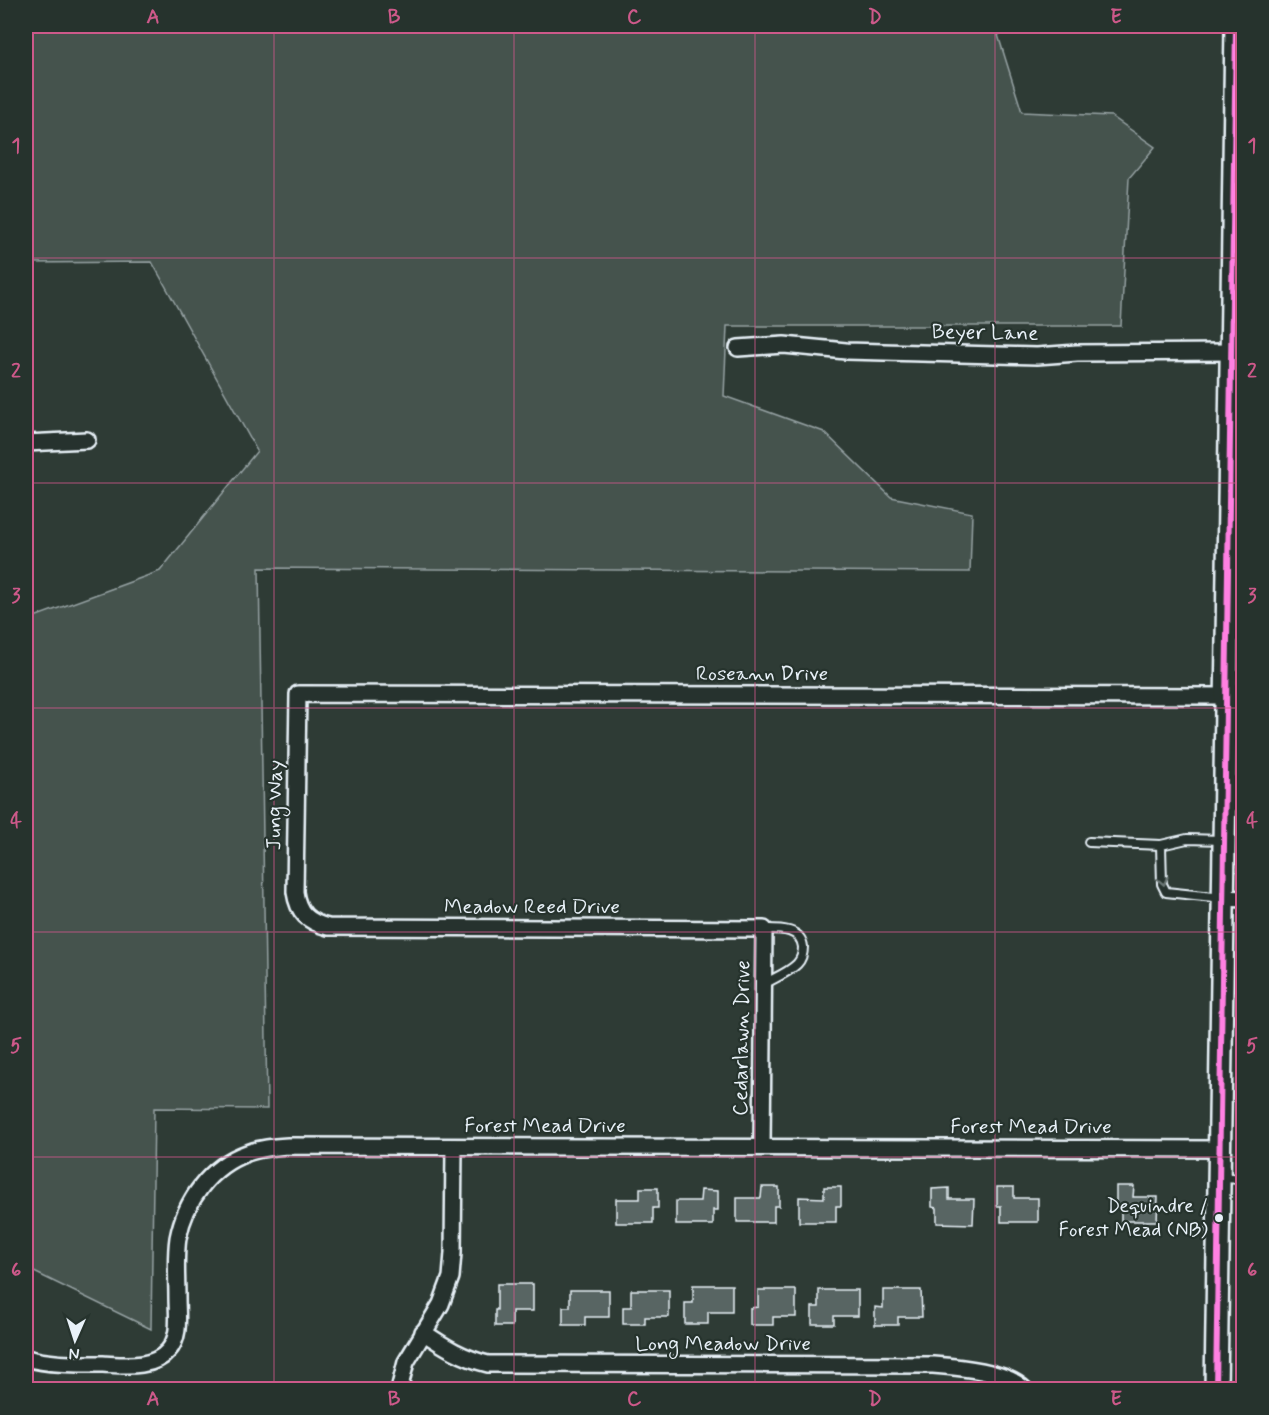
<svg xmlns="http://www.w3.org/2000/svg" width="1269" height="1415" font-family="Mynerve,sans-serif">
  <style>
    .green { fill: #45524e; stroke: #96a2a3; stroke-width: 1.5 }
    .building { fill: #596563; stroke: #e8f1f8; stroke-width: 1.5 }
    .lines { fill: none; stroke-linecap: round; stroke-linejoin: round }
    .lane-casing { stroke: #e8f1f8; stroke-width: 12 }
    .street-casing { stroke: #e8f1f8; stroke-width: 20 }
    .secondary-casing { stroke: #e8f1f8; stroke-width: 26 }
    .lane { stroke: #26332d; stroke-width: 8 }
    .street { stroke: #26332d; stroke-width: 15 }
    .secondary { stroke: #26332d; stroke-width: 21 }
    .bus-1-casing { stroke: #26332d; stroke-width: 10 }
    .bus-1 { stroke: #ff80e2; stroke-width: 6 }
    .oneway { stroke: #6a7674 }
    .grid { fill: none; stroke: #cd598a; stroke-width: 1.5; stroke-opacity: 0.55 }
    .bus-dot { fill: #e8f1f8; stroke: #26332d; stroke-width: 2 }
    .labels { text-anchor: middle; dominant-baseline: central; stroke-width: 4.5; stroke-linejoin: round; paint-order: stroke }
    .bus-label { font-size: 20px; fill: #e8f1f8; stroke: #26332d; text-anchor: end }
    .street-label { font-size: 21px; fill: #e8f1f8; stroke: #26332d }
    .neatline { fill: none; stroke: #cd598a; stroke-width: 2 }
    .grid-label { font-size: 20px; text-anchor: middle; font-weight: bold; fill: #cd598a }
  </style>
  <rect width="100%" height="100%" fill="#2e3b35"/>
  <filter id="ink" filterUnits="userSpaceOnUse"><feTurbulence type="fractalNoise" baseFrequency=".0167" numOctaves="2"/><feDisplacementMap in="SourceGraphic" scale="12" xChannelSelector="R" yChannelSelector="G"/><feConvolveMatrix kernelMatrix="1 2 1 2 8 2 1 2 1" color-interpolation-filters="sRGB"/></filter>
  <g filter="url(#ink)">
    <polygon class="green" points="26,26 1015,26 998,35 1022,112 1111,116 1155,147 1129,178 1121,326 727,326 724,396 824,432 891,497 972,513 970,572 259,568 267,1109 154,1108 151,1329 26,1268 26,620 160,571 257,451 152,262 26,263"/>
    <g class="building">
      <polygon points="1116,1186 1134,1186 1133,1197 1158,1197 1157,1221 1121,1221 1121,1205 1116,1205"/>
      <polygon points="762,1187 779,1187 779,1206 774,1206 774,1222 737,1222 737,1198 761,1198"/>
      <polygon points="824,1187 841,1187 841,1206 836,1206 836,1222 799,1222 799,1197 824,1198"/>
      <polygon points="997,1187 1014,1187 1014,1198 1038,1198 1038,1222 1001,1222 1001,1206 997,1206"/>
      <polygon points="640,1188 658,1188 658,1208 653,1208 653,1223 616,1223 616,1199 640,1199"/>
      <polygon points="949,1188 949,1199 974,1199 973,1224 937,1223 937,1208 932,1207 932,1189"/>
      <polygon points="701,1190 718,1191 718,1210 713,1210 713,1225 676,1225 676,1201 700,1201"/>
      <polygon points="497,1284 533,1284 533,1311 512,1311 512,1326 495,1326 495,1310 497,1310"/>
      <polygon points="693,1285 732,1285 732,1312 708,1312 708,1324 685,1324 685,1303 693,1303"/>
      <polygon points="570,1290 609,1290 609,1317 585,1317 585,1325 563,1325 563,1307 570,1307"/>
      <polygon points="631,1290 669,1290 669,1317 645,1317 645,1324 623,1324 623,1307 631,1307"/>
      <polygon points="758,1290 796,1290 796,1317 773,1317 773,1325 750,1325 750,1308 758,1307"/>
      <polygon points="819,1290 858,1290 858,1316 834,1316 834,1324 812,1324 812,1307 819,1307"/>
      <polygon points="883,1290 921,1290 922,1317 898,1317 898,1325 875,1325 875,1307 883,1308"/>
    </g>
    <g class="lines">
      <g class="lane-casing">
        <g id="lane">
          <polyline points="1089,842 1161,845"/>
          <polyline points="1223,898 1166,892 1162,884 1161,845 1187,839 1223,840"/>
          <path d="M764,984C774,978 788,973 797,964C801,960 803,953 803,947C801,928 779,929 764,929"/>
          <polyline points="1221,1178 1244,1179"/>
        </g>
      </g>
      <g class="street-casing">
        <g id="street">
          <polyline points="738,348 784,345 846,351 1037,356 1077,353 1232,352"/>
          <polyline points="26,443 87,440"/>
          <polyline points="1223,898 1244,899"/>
          <path d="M762,1147L764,929L328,927C308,922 298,913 295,892L298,694L1227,696"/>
          <path d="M423,1332C445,1347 463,1358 488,1364L933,1365C959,1367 1007,1371 1025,1390"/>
          <path d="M26,1358C51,1365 77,1364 103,1364C124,1365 153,1369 168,1351C181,1337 177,1315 177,1298C177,1278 175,1258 178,1238C185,1201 210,1166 247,1153C260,1148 274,1147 288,1146L1219,1149"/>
          <polyline points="399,1390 406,1362 441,1304 451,1277 453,1253 454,1147"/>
        </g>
      </g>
      <g class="secondary-casing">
        <polyline id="secondary" points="1216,1390 1236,26"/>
      </g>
      <use href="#lane" class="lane"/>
      <use href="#street" class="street"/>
      <use href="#secondary" class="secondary"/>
      <g class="bus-1-casing">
        <polyline id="bus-1" points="1216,1390 1236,26"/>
      </g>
      <use href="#bus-1" class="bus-1"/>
    </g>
    <defs><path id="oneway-chevron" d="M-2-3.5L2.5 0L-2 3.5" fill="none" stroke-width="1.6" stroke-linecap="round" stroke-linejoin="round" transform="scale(1.5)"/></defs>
    <use class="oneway" href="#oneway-chevron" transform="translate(1163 881) rotate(78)"/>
  </g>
  <path class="grid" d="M274,26V1390M514,26V1390M755,26V1390M995,26V1390M26,258H1244M26,483H1244M26,708H1244M26,932H1244M26,1157H1244"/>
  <circle class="bus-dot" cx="1219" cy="1218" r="5"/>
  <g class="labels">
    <g class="bus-label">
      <text x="1208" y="1206">Dequindre /<tspan x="1208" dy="24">Forest Mead (NB)</tspan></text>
    </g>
    <g class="street-label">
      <text transform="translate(985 333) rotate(1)">Beyer Lane</text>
      <text x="762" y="674">Roseann Drive</text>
      <text transform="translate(275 805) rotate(-89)">Jung Way</text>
      <text x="532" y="907">Meadow Reed Drive</text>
      <text transform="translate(742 1038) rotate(-89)">Cedarlawn Drive</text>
      <text x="545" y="1126">Forest Mead Drive</text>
      <text x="1031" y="1127">Forest Mead Drive</text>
      <text x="723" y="1344">Long Meadow Drive</text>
    </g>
  </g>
  <rect width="1269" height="1415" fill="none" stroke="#26332d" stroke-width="66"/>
  <g transform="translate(75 1340) rotate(183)" stroke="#26332d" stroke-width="4.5" paint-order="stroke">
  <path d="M0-4.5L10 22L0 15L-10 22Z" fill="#e8f1f8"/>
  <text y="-9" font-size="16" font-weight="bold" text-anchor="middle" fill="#e8f1f8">N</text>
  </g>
  <rect x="33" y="33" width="1203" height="1349" class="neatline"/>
  <g class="grid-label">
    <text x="153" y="23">A</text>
    <text x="394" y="23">B</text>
    <text x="634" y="23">C</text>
    <text x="875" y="23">D</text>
    <text x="1116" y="23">E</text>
    <text x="16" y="152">1</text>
    <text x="1252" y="152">1</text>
    <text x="16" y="377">2</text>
    <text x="1252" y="377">2</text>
    <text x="16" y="602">3</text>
    <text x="1252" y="602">3</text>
    <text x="16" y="827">4</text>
    <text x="1252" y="827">4</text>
    <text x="16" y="1052">5</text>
    <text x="1252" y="1052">5</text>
    <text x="16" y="1276">6</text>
    <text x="1252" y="1276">6</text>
    <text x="153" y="1405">A</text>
    <text x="394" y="1405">B</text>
    <text x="634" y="1405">C</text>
    <text x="875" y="1405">D</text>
    <text x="1116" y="1405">E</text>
  </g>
</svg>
